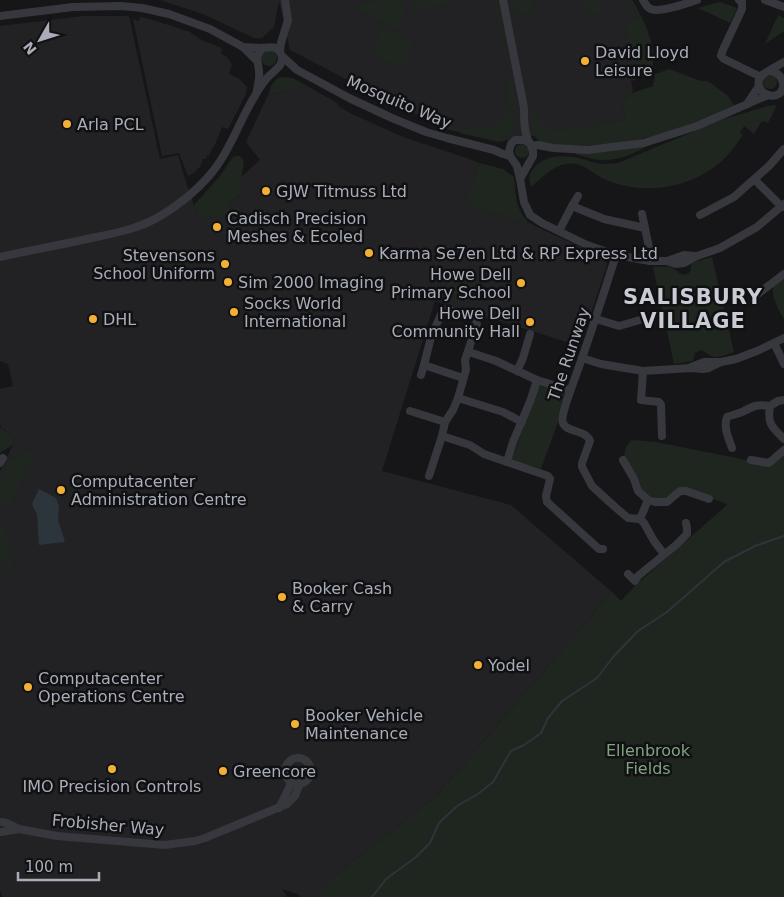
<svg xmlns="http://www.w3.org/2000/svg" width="784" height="897" font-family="'DejaVu Sans',sans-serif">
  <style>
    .built { fill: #222225 }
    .green { fill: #1e261f }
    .water { fill: #2c353c }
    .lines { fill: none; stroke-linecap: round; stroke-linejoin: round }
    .stream { stroke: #2c353c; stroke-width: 2 }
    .minor { stroke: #37383d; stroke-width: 8 }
    .poi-dot { fill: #f2b134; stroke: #111113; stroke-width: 2 }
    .labels { text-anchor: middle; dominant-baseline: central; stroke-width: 5; stroke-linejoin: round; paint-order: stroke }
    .poi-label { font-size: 16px; fill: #a8adb8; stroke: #111113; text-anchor: start }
    .street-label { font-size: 16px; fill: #a8adb8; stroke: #111113 }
    .park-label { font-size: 16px; fill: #7fa381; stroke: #111113 }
    .district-label { font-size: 21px; font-weight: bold; letter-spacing: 1px; fill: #c9ccd4; stroke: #111113 }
  </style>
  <rect width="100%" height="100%" fill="#161618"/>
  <g class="built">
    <polygon points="160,0 631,0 638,19 649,75 636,78 636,80 631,81 633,91 632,93 622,102 625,120 498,142 460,133 398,106 290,50 279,1 274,27 262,38 254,38 203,14"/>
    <polygon points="83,16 129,16 160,159 178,155 187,185 199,220 228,201 238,198 241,177 260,160 246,142 268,95 307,86 337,103 338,106 350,113 403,137 470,159 479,163 467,204 527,224 528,222 535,226 604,258 606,261 607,265 580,346 435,301 382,471 511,505 612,592 437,795 331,879 315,897 301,897 297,894 282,889 287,897 2,897 0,890 0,471 13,445 14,438 1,427 0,422 0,389 13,386 8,364 0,361 0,26"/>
    <polygon points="140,17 150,19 190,32 201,40 222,48 221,54 227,57 232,64 229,74 238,78 247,87 246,94 228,129 222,127 214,147 213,147 209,156 207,155 206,159 203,159 200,168 198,168 194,173 188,176 179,153 162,156 133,19 139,21"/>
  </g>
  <g class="green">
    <polygon points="383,0 402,0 405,17 399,29 354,7 353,6"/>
    <polygon points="413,0 417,0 417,2 428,0 465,0 415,9"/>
    <polygon points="519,0 532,0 534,12 518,15 514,13 512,2"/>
    <polygon points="584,0 599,0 601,12 587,15"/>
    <path d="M631,0L633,1C640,14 648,28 651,42C654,53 653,64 652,75L636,78L625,22L638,19Z"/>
    <polygon points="493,1 497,3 507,50 507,54 504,57"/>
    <polygon points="720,2 737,8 730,23 698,8"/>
    <polygon points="778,15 784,18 784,31 765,44"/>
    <polygon points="382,27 414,43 402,70 373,54 376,47 374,45"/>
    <circle cx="269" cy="58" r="8"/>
    <path d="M669,69L701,81H707L712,84L728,96L734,105C682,132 621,149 562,145C555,145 545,146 540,142C530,134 531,121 531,110L535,107C537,115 540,126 548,130C549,130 557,131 557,131L625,120L622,102L632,93L653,86L655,74Z"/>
    <path d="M507,71L511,74L517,112L506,105C510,95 508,84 506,73Z"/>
    <circle cx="770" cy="82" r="7"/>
    <path d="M281,77L293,78L307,86L268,95C271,87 272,80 281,77Z"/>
    <path d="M777,105L768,123L762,121L754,134L744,126L740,133L743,135C737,143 732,151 726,157C695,188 645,197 604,179C591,173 583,161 566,164C552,166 542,178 531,187C529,180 528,175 533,169C544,154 563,155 579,158C587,160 594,163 602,164C607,164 613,163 618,163L724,119L768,106Z"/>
    <path d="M509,111L517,115C515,128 510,136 499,141L446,129L447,126L457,128L482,129L487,128L501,120Z"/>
    <path d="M652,143C638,152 617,162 599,160C591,159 583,156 575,154L576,153L629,147Z"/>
    <circle cx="522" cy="151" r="7"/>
    <polygon points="236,156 240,156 242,158 244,162 238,198 228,201 230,213 199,220 194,205 220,176 232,158"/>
    <path d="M479,163L503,169L514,177C516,196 515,207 528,222L527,224L466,204Z"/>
    <path d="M712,257L734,352C728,354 717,359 712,356C707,355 706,351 701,350L695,353L693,361L674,364L653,267C658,267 664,266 669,267C679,268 679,280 690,272L692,263Z"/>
    <polygon points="451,277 474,285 469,300 446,293"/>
    <path d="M784,279V319C778,309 772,299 773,287Z"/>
    <polygon points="538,383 568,394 541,469 512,460"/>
    <polygon points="0,427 14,438 13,445 0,453"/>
    <path d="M633,440L656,442L771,465L784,455V897H315L331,879L437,795L612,592L621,601L637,584L727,505L724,503L688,490L665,501C654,498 641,495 637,482C636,478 636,475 634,470H632C630,467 626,462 625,458C623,451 627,443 633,440Z"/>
    <path d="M35,451L8,508C0,502 0,496 0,487C0,483 0,478 1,475C6,459 20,453 35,451Z"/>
    <path d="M0,520C10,535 10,553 12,570L8,571L6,560H0Z"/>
  </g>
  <polygon class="water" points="39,489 56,498 59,507 58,520 65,542 39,545 37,514 32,504"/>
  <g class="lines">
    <polyline class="stream" points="372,897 386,879 416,857 430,843 439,823 457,806 478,794 493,782 511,751 524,745 541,733 548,718 562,701 597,678 613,657 638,631 667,612 724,562 755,546 784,536"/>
    <g class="minor">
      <path d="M503,0L524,108C524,120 524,132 529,142"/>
      <path d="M643,0C645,3 647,8 651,9C660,13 687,3 697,0"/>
      <polyline points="739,0 742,2 742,9 722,52 721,56 724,59 761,77"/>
      <polyline points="765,0 784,7"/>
      <polyline points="0,16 73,7 121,6 142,8 169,14 210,29 243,47 257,61"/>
      <polyline points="280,51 281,43 288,20 285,0"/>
      <polyline points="283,57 297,70 314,79 349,98 392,118 426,132 447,138 494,150 503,154 510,156"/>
      <path d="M770,71C778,72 784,78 783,88C778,104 752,93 760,77C762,74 779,65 784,62"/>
      <path d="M257,90C258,84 260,78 259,72C259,61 253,58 263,48"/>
      <polyline points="747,104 759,86"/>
      <polyline points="532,146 538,145 553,148 588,150 644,143 697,126 768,95"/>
      <polyline points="520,179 533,156 533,151 530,143 524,140 515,140 511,144 509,151 510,156 517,166 520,179 524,202 530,215 542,223 587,245 616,255 650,261 666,261 676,264 684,263 697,256 720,248 757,227 784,204"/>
      <polyline points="755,180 782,207"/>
      <polyline points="572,206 578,196"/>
      <polyline points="642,214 645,228"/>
      <polyline points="700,215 734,197 769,166 784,149"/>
      <polyline points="559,231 572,206 604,219 645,228 651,257 650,261"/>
      <path d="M616,255C602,299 588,343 572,386C570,393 560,417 563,423C567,433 585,429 590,441L582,463V467L592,486L615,507L628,518L640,519L644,523L654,541L664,554"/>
      <path d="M0,257C27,251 55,246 82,240C110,234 138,230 162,215C180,204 195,192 209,176C230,152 239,121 256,94C259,88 263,83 267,78C273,71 286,65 281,54C277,45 270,47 262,48C256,48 249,47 243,47"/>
      <polyline points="667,261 684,255 695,256"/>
      <polyline points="755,296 784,274"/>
      <polyline points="596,319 619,326 640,320"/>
      <polyline points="774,343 784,364"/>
      <polyline points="469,352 496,361 537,380 570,390"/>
      <polyline points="582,358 601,364 643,371 691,368 703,369 709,368 721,362 736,359 757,351 784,338"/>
      <polyline points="691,367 704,362 719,362"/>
      <polyline points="517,371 523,358 530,334"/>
      <polyline points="643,371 641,400 659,402 661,405 662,436"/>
      <polyline points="421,375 424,365"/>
      <polyline points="458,398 503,412 522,422"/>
      <path d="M784,400L778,401L770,406C767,424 772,427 784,439"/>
      <polyline points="410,411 445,422"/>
      <polyline points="442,436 470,445 484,454 548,476 550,479 546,496 547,502 599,549 603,549"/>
      <path d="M732,448C729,439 723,427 727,417C732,415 737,414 742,412C754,406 756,404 770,406"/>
      <polyline points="623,460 634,479 638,491 648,500 640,519"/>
      <polyline points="751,460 769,463 784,450"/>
      <polyline points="507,462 513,442 531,399 537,380"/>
      <polyline points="0,463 3,458"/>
      <polyline points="429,476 442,436 445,422 453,410 458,398 466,370 465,360 477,324 476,320 474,317 446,309 443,310 431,337 424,365 463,378"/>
      <polyline points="648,500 655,502 667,502 680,491 686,491 709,499"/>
      <polyline points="628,574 635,581 638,576 676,545 687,534 687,528 686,523"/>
      <circle cx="298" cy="771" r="13"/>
      <polyline points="279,808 290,786 290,780"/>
      <polyline points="2,822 7,823 19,829 57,836 165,845 195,841 205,838 287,804 295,796 300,783"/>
      <polyline points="1,832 19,829"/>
    </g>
  </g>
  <g class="poi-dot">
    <circle cx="585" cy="61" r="5"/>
    <circle cx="67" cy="124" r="5"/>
    <circle cx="266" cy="191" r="5"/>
    <circle cx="217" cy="227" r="5"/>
    <circle cx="369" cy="253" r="5"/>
    <circle cx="225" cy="264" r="5"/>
    <circle cx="228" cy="282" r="5"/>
    <circle cx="521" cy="283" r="5"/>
    <circle cx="234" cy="312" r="5"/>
    <circle cx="93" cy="319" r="5"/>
    <circle cx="530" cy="322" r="5"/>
    <circle cx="61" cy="490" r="5"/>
    <circle cx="282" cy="597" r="5"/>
    <circle cx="478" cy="665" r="5"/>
    <circle cx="28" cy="687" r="5"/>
    <circle cx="295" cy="724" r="5"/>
    <circle cx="112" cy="769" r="5"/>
    <circle cx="223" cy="771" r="5"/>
  </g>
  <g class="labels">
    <g class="poi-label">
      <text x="595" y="52">David Lloyd<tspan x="595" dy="18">Leisure</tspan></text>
      <text x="77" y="124">Arla PCL</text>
      <text x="276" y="191">GJW Titmuss Ltd</text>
      <text x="227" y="218">Cadisch Precision<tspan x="227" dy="18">Meshes &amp; Ecoled</tspan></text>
      <text x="379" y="253">Karma Se7en Ltd &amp; RP Express Ltd</text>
      <text x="215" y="255" text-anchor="end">Stevensons<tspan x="215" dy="18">School Uniform</tspan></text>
      <text x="511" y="274" text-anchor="end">Howe Dell<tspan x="511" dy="18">Primary School</tspan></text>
      <text x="238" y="282">Sim 2000 Imaging</text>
      <text x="244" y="303">Socks World<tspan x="244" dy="18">International</tspan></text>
      <text x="520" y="313" text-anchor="end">Howe Dell<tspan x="520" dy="18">Community Hall</tspan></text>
      <text x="103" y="319">DHL</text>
      <text x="71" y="481">Computacenter<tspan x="71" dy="18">Administration Centre</tspan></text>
      <text x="292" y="588">Booker Cash<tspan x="292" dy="18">&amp; Carry</tspan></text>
      <text x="488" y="665">Yodel</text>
      <text x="38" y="678">Computacenter<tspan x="38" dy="18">Operations Centre</tspan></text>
      <text x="305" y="715">Booker Vehicle<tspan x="305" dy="18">Maintenance</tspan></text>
      <text x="233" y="771">Greencore</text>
      <text x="112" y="786" text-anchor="middle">IMO Precision Controls</text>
    </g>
    <g class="street-label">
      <text transform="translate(399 102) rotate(23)">Mosquito Way</text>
      <text transform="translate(569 354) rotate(-71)">The Runway</text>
      <text transform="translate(108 825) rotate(5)">Frobisher Way</text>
    </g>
    <g class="park-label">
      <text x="648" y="750">Ellenbrook<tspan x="648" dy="18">Fields</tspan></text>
    </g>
    <g class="district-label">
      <text x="693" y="297">SALISBURY<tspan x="693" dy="24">VILLAGE</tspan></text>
    </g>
  </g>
  <g transform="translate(40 40) rotate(231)" stroke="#111113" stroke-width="4" paint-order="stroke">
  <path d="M0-4L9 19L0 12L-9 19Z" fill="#a8adb8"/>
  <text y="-8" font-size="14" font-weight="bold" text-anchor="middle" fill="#a8adb8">N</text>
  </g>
  <path d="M18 872v8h81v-8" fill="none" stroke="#a8adb8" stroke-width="2.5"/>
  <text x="25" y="872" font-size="15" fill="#a8adb8" stroke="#111113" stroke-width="4" paint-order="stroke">100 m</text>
</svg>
